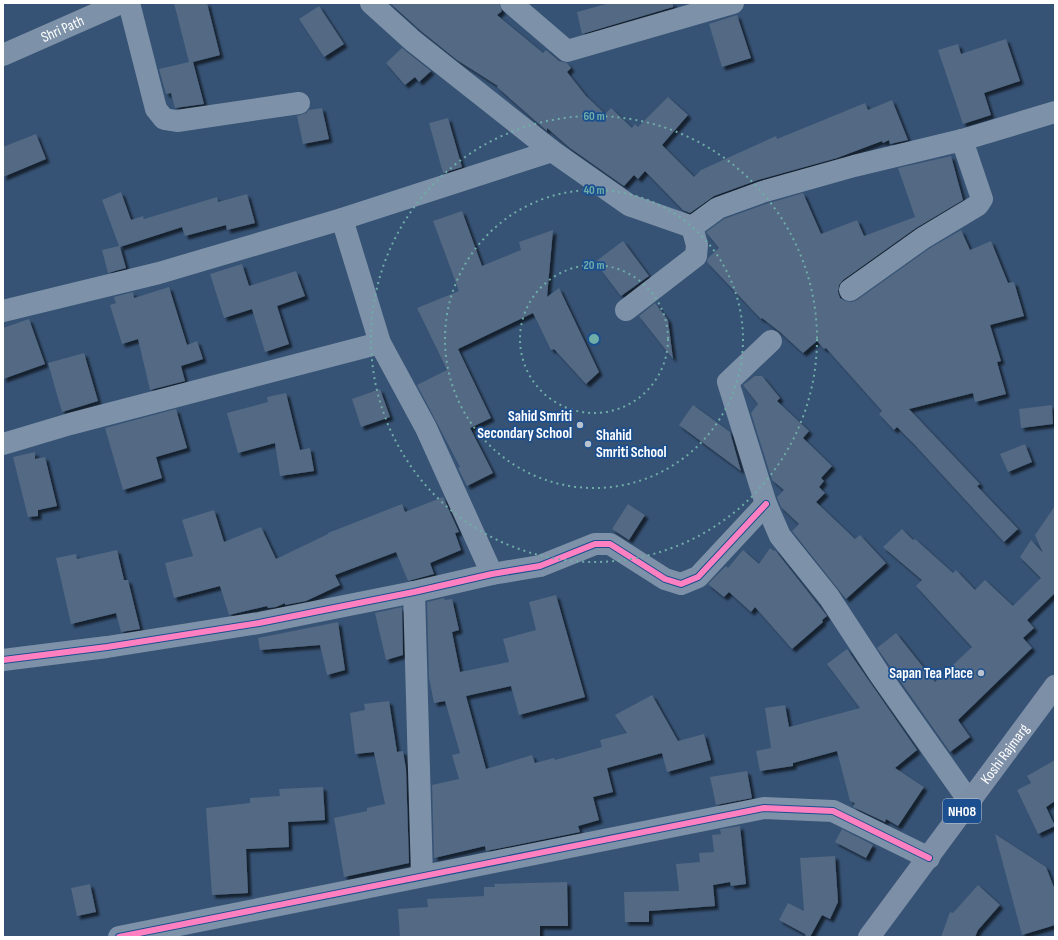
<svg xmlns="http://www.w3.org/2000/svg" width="1058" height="940" font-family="'Sofia Sans Condensed',sans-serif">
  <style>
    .building { fill: #526984; filter: url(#shadow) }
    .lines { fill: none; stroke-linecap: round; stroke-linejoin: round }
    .street { stroke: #7d92a8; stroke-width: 22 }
    .primary { stroke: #7d8ea7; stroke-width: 22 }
    .cycleway-casing { stroke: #1b4f8f; stroke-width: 8 }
    .cycleway { stroke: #ff80c0; stroke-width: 6 }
    .ring { fill: none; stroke: #6fada8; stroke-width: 2; stroke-dasharray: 2 4 }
    .poi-dot { fill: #b9c2ce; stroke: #1b4f8f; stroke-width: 1.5 }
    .labels { text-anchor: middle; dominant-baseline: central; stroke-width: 3.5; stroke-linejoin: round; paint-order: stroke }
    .shield { fill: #1b4f8f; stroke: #bbcadd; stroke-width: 1 }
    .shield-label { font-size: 14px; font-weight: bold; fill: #fff }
    .street-label { font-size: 15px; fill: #fff; stroke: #1b4f8f }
    .poi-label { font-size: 15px; font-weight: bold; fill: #fff; stroke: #1b4f8f; text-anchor: end }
    .centre { fill: #6fada8; stroke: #1b4f8f; stroke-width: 2 }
    .ring-label { font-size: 12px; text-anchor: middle; font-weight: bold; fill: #6fada8; stroke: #1b4f8f; stroke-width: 3.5; stroke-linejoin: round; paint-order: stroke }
  </style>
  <defs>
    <filter id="shadow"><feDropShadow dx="3.5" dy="3.5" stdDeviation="1" flood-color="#0009"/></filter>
  </defs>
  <rect width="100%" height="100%" fill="#365274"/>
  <g class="building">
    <polygon points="174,3 207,3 220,55 193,62 204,104 175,108 171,93 166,94 159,69 189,62"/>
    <polygon points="390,3 499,3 502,11 497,15 543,53 546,50 559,61 567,63 571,68 567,72 586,96 605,114 611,108 632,128 635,124 638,127 668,97 688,115 662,145 694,177 701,170 776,136 777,139 865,103 868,110 892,100 908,140 890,144 889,140 883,143 882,141 837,158 758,180 714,196 690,213 683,210 645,171 638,179 634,175 624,186 570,148 547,128 547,131 497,87 498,86 457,60 421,31"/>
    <polygon points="610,3 673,3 673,7 582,34 577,12"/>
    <polygon points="319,6 344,44 324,57 299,19"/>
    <polygon points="737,15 751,58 722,67 709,24"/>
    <polygon points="1006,39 1020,81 984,93 991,115 963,124 938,50 958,44 961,54"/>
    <polygon points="402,48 431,71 419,82 415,77 405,85 386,63"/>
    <polygon points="322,108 329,139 303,144 297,116 306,113 309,110"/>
    <polygon points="448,118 462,167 443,173 429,123"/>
    <polygon points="36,134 46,159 3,177 3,147"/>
    <polygon points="951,156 963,200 916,228 843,280 839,285 838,292 840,298 845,301 852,302 857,300 930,248 961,230 970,250 991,241 1008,283 1014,282 1024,316 990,325 1001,361 997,362 1006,394 975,402 973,393 909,409 980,484 977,486 1018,529 1004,542 915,445 897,427 894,430 879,414 882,411 826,348 824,349 817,341 803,353 780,332 762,318 761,319 707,262 708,258 719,248 706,232 724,219 766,204 803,193 821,234 857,220 864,236 915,217 898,168"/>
    <polygon points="121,192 131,220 143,216 144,219 217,197 218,202 247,194 255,223 227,230 226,225 185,236 182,227 120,247 126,268 108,273 102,250 119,246 102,200"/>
    <polygon points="462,211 482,266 521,250 519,242 553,230 547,297 559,288 599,372 586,384 554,349 551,350 533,313 458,349 491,418 470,428 493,473 467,486 458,468 460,467 417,385 447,370 417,308 459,291 433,221"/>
    <polygon points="623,241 649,276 621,296 595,262"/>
    <polygon points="242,264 249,286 296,271 305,296 277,306 289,344 265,352 252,309 224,318 210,274"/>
    <polygon points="169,287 187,345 197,341 203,359 181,366 185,381 150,390 138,339 122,344 110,305 116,303 114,297 133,292 134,298"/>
    <polygon points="655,303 668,320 673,359 639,316"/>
    <polygon points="29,319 45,364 3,379 3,328"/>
    <polygon points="84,353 98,401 62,412 48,363"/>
    <polygon points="755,376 762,376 780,398 777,401 809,431 803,438 832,466 821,478 824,481 819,487 825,493 816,502 855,539 860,535 886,563 846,599 792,531 799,524 781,507 778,500 777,497 784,490 772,480 751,413 758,404 743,385"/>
    <polygon points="380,389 390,417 361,427 352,399"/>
    <polygon points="286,393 300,450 310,448 314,471 280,476 275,443 238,453 227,413 268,402 267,397"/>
    <polygon points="693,405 730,432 741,471 679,425"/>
    <polygon points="1052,405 1053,424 1021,428 1019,409"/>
    <polygon points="176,409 187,448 156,457 162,478 123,490 105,428"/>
    <polygon points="1025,444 1032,462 1008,472 1000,454"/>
    <polygon points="35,452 35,459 45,457 57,506 38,510 38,516 28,517 13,457"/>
    <polygon points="443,497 459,532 455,533 461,550 430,563 434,574 408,581 396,552 335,575 340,585 306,601 285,605 285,603 276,607 268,608 267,606 229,615 220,586 174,598 165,563 193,556 182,520 214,510 224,542 261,527 276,559 328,534 328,533 402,504 405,512"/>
    <polygon points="628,504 645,515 629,540 612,529"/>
    <polygon points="1055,506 1055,593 1027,620 1034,628 1023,638 1032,648 958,720 970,737 950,752 877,648 896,633 935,682 972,647 916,586 922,580 883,547 902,529 913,540 915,539 953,573 956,570 975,590 985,580 1013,606 1041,578 1020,557 1031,540 1043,553 1035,535"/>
    <polygon points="770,548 774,551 775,550 827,616 822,620 823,622 792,649 755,607 751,612 729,592 724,597 708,584 726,566 728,568 743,550 759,564"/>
    <polygon points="117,550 124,580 128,580 140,629 121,632 116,613 71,624 56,558 76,554 77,559"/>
    <polygon points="556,595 585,697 519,715 511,686 466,696 486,769 532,755 535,763 554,758 555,760 602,747 600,740 627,733 615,715 652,695 678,741 704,734 711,760 667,772 662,753 607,768 613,792 593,797 599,820 578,826 580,832 486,851 485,846 434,858 432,785 459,779 452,755 460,753 445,701 434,703 429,678 427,602 444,598 445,600 452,599 459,630 452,632 460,672 509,662 503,639 536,630 529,602"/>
    <polygon points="402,607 403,655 386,660 375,613"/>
    <polygon points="338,622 345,670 327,675 320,645 260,650 258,638"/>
    <polygon points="847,649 917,750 895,768 924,787 898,826 886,819 885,822 853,807 855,803 850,801 837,751 793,763 793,766 760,771 756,751 771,748 765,708 785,705 789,727 860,708 827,664"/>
    <polygon points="389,701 397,752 403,751 406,769 409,863 344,877 334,818 367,811 367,808 385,804 374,752 355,754 350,713 365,710 364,704"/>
    <polygon points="1055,760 1055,801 1046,807 1055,826 1038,834 1017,790 1031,783 1027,776"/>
    <polygon points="747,771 752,798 716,805 710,777"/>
    <polygon points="323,787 325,820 288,822 289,847 246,849 248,893 212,895 206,808 250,803 250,798 280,796 279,789"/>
    <polygon points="740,826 746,884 731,886 730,882 713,885 715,906 649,911 649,922 625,922 624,892 679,891 676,864 700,862 699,853 714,852 712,835 721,834 720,829"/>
    <polygon points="842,829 873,845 866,858 835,842"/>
    <polygon points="995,834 1046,867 1055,890 1055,925 1022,935"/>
    <polygon points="835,856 838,902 830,919 822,915 810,937 806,937 805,934 779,920 788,903 804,911 800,858"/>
    <polygon points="567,882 568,926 540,926 540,937 400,937 398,909 428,907 427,899 484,896 484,887 495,887 494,884"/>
    <polygon points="90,884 96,912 77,916 71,888"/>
    <polygon points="978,885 1000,905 978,930 975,937 941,937 950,912 953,913"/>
  </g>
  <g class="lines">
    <g class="street">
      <polyline points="129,3 156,109 164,119 177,121 299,103"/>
      <polyline points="371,3 413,41 552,151 629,205 692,227 718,208 762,192 854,166 962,140 1055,112"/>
      <polyline points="511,3 567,51 733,3"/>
      <path id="s1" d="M3,55L121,3"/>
      <polyline points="342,219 380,343 426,428 492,574"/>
      <polyline points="850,290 923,238 978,205 982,199 962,140"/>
      <polyline points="626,310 696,256 697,245 692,227"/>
      <polyline points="3,311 159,273 342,219 552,151"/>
      <polyline points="771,341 728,382 766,504 780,536 829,597 880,675 969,801"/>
      <polyline points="3,444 70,424 380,343"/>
      <polyline points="414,592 422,876"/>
      <polyline points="3,660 107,647 259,623 414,592 492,574 540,566 595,544 610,544 665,579 681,584 698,577 766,504"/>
      <polyline points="119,937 764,808 833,811 929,858"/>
    </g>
    <path class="primary" id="s2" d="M869,937L1055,686"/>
    <g class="cycleway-casing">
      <g id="cycleway">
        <polyline points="3,660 107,647 259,623 414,592 492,574 540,566 595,544 610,544 665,579 681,584 698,577 766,504"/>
        <polyline points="119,937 764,808 833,811 929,858"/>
      </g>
    </g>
    <use href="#cycleway" class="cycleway"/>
  </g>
  <g class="ring">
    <circle cx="594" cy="339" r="74"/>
    <circle cx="594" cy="339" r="149"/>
    <circle cx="594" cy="339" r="223"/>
  </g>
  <g class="poi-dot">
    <circle cx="580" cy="425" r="4"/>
    <circle cx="588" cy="444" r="4"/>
    <circle cx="981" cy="673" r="4"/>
  </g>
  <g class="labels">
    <rect class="shield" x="943" y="799" width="38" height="24" rx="3"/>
    <g class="shield-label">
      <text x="962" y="811">NH08</text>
    </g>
    <g class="street-label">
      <text stroke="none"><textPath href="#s1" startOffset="65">Shri Path</textPath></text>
      <text stroke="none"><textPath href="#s2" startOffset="228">Koshi Rajmarg</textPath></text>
    </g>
    <g class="poi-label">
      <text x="572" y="416">Sahid Smriti<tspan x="572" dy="17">Secondary School</tspan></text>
      <text x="596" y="435" text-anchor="start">Shahid<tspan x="596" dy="17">Smriti School</tspan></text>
      <text x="973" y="673">Sapan Tea Place</text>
    </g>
  </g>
  <circle cx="594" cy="339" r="6" class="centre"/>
  <g class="ring-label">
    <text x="594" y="120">60 m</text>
    <text x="594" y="194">40 m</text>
    <text x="594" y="269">20 m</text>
  </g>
  <rect width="1058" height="940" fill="none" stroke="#ffffff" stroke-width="8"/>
</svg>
